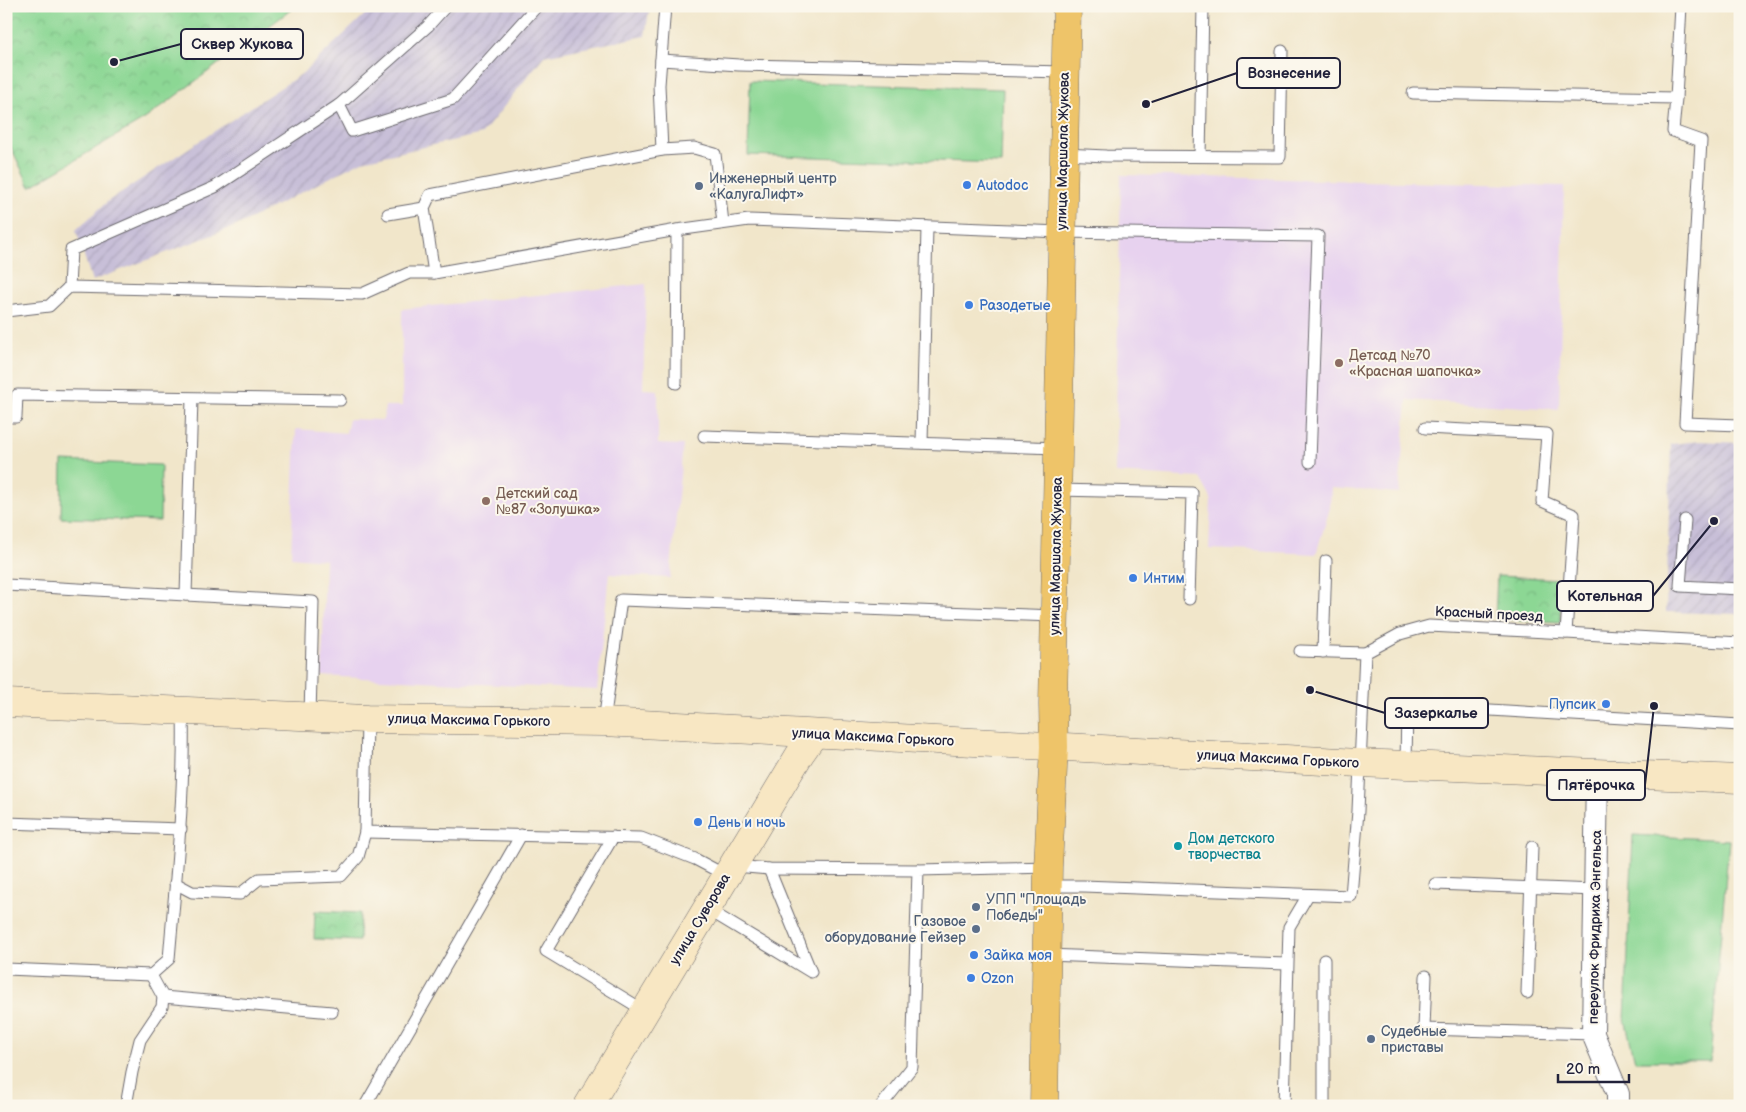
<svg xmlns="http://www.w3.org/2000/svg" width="1746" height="1112" font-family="'Balsamiq Sans',sans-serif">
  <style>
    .built { fill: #e7d2ef }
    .industrial { fill: url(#industrial-furrows) }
    .grass { fill: #8cd794; stroke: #577c68 }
    .park { fill: url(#park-crowns); stroke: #577c68 }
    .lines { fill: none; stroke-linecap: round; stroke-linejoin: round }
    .lane-casing { stroke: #6a676d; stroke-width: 13 }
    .street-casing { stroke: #6a676d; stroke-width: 24 }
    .secondary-casing { stroke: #6a676d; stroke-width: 29 }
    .primary-casing { stroke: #6a676d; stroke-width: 29 }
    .lane { stroke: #fff; stroke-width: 11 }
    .street { stroke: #fff; stroke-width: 22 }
    .secondary { stroke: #f8e7c3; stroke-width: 28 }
    .primary { stroke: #eec469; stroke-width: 28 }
    .shop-dot { fill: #3f7fe0; stroke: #fbf7ec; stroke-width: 2 }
    .service-dot { fill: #5c6f8a; stroke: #fbf7ec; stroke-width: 2 }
    .education-dot { fill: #8d6e63; stroke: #fbf7ec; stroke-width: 2 }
    .culture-dot { fill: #0f9aa8; stroke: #fbf7ec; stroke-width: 2 }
    .labels { text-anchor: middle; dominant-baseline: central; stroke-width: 4; stroke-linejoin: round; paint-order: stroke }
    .street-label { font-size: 14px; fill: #22223b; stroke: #fbf7ec }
    .service-label { font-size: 14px; fill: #4e5e75; stroke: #fbf7ec; text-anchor: start }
    .shop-label { font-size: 14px; fill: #366cbe; stroke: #fbf7ec; text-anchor: start }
    .education-label { font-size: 14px; fill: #785e54; stroke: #fbf7ec; text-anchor: start }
    .culture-label { font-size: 14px; fill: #0d838f; stroke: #fbf7ec; text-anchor: start }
    .leader { fill: none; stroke: #22223b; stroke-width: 2 }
    .callout-dot { fill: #22223b; stroke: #fbf7ec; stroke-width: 2 }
    .callout { fill: #fbf7ec; stroke: #22223b; stroke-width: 2 }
    .callout-label { font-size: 15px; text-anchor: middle; font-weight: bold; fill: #22223b }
  </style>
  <defs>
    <pattern id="industrial-furrows" width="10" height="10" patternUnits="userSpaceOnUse" patternTransform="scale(1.25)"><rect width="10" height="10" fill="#c8bfd8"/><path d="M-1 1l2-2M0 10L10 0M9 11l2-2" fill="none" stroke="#aca4ba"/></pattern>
    <pattern id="park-crowns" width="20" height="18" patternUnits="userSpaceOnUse" patternTransform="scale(1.25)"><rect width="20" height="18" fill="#8cd794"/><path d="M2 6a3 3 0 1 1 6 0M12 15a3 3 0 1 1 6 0" fill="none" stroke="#78b880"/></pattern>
  </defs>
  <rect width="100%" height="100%" fill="#fbf7ec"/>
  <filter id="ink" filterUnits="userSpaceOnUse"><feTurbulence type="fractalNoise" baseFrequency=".02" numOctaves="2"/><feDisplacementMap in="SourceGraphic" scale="10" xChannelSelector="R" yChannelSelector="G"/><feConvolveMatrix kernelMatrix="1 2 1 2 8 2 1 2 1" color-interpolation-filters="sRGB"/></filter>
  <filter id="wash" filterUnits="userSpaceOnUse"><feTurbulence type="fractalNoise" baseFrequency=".0096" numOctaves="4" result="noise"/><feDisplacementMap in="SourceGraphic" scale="20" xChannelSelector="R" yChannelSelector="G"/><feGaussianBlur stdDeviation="1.12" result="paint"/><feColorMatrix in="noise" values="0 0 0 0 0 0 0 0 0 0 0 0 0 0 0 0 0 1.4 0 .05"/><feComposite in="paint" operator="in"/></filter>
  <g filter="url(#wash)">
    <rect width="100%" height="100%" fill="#f1e6ca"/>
    <g class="built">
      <polygon points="1121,175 1564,186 1559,409 1407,400 1399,493 1331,488 1330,508 1316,554 1209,549 1211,498 1200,478 1115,473"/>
      <polygon points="646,284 643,389 658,390 658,444 683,445 670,578 609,574 597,690 322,676 325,560 291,557 296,429 346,433 349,419 383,420 385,406 402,406 402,309"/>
    </g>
    <g class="industrial">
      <polygon points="374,6 650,6 645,36 544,56 482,134 362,161 236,226 92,281 76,230 108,201 303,73"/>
      <polygon points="1700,441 1740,443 1740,614 1666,612 1671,444"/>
    </g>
    <g class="grass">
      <polygon points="750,81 1003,89 1001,163 748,155"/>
      <polygon points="62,461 161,465 160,521 61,518"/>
      <polygon points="1633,835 1729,840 1710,1061 1635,1061 1625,1019"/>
    </g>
    <g class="park">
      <polygon points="6,6 296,6 146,118 30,187 6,137"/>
      <polygon points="1497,576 1562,579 1560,622 1495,619"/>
      <polygon points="315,911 360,913 359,941 314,939"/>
    </g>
  </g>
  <g filter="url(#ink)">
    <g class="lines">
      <g class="lane-casing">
        <g id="lane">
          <polyline points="661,60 739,65 1065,72"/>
          <polyline points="1413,93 1676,98 1681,6"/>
          <polyline points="1676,98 1673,131 1701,141 1685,423 1740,425"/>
          <polyline points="339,105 352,131 453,99 537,6"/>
          <polyline points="662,150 659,85 665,6"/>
          <polyline points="1064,154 1106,156 1280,157 1282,51"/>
          <polyline points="1200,156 1203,6"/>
          <polyline points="388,214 424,208"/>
          <polyline points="434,273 424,208 430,195 662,150 694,148 715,154 723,223"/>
          <polyline points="69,287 71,250 215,187 339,105 428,26 446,6"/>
          <polyline points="6,311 49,306 69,287 362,294 409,273 434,273 677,230 749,220 1061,232 1318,236 1310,462"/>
          <polyline points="676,383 677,230"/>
          <polyline points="6,417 16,417 17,395 340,400"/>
          <polyline points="704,436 1058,448"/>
          <polyline points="922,443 927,227"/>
          <polyline points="1057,490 1192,493 1189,599"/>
          <polyline points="1685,520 1680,586 1740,589"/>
          <polyline points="6,585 313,602 310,715"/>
          <polyline points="186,595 192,399"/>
          <polyline points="1566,633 1740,643"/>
          <polyline points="1300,651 1365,653"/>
          <polyline points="1323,652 1326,561"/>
          <polyline points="367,719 365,832 641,838 695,859 727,876"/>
          <polyline points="604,722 621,600 1054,616"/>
          <polyline points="1406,765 1407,705 1740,725"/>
          <polyline points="6,823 181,829"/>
          <polyline points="613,837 546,951 645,1011"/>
          <polyline points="735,866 769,869 918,870"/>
          <polyline points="175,883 192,892 240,894 259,879 341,876 358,857 365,832"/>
          <polyline points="1435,884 1595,890"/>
          <polyline points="1047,886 1083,886 1351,896 1358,811 1365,653 1400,634 1429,626 1566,633 1574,515 1542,501 1547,434 1425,428"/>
          <polyline points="707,909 811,972 769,869"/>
          <polyline points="1047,955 1287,964"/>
          <polyline points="6,969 151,975"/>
          <polyline points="1426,976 1424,1029 1593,1034"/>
          <polyline points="1527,993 1532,847"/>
          <polyline points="163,997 332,1012"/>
          <path d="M126,1106L132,1072L140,1040L162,1007L163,997L151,975L169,959C176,876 185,794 183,711"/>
          <polyline points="365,1106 521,835"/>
          <polyline points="881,1106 912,1067 918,870 1048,867"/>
          <polyline points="1284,1106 1289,927 1308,895"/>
          <polyline points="1324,1106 1324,960"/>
        </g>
      </g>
      <g class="street-casing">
        <polyline id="street" points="1597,773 1593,1034 1618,1094 1618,1106"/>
      </g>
      <g class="secondary-casing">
        <g id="secondary">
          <polyline points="6,703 367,719 604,722 1359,763 1740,779"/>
          <polyline points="588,1106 800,754 814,734"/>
        </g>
      </g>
      <g class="primary-casing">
        <polyline id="primary" points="1044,1106 1048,867 1054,747 1053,705 1067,6"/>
      </g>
      <use href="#lane" class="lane"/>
      <use href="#street" class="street"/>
      <use href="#secondary" class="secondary"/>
      <use href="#primary" class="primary"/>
    </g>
  </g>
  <g class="shop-dot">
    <circle cx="967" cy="185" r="5"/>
    <circle cx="969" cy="305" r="5"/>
    <circle cx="1133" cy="578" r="5"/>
    <circle cx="1606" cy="704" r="5"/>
    <circle cx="698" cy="822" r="5"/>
    <circle cx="974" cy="955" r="5"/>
    <circle cx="971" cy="978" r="5"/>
  </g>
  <g class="service-dot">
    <circle cx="699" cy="186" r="5"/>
    <circle cx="976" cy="907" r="5"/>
    <circle cx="976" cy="929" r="5"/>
    <circle cx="1371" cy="1039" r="5"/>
  </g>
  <g class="education-dot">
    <circle cx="1339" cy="363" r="5"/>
    <circle cx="486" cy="501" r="5"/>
  </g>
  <circle class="culture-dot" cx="1178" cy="846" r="5"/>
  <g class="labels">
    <g class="street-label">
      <text transform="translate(1063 151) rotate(-89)">улица Маршала Жукова</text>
      <text transform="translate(1056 556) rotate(-89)">улица Маршала Жукова</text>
      <text transform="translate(1489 614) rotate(3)">Красный проезд</text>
      <text transform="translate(469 720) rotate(1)">улица Максима Горького</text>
      <text transform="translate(873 737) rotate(3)">улица Максима Горького</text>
      <text transform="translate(1278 759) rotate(3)">улица Максима Горького</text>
      <text transform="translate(700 919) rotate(-59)">улица Суворова</text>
      <text transform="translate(1595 927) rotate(-89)">переулок Фридриха Энгельса</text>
    </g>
    <g class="service-label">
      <text x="709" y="178">Инженерный центр<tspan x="709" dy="16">«КалугаЛифт»</tspan></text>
      <text x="986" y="899">УПП "Площадь<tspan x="986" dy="16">Победы"</tspan></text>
      <text x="966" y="921" text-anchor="end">Газовое<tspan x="966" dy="16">оборудование Гейзер</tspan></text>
      <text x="1381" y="1031">Судебные<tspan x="1381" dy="16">приставы</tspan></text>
    </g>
    <g class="shop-label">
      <text x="977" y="185">Autodoc</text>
      <text x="979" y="305">Разодетые</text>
      <text x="1143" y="578">Интим</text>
      <text x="1596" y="704" text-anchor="end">Пупсик</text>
      <text x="708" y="822">День и ночь</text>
      <text x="984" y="955">Зайка моя</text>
      <text x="981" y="978">Ozon</text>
    </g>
    <g class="education-label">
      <text x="1349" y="355">Детсад №70<tspan x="1349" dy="16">«Красная шапочка»</tspan></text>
      <text x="496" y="493">Детский сад<tspan x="496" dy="16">№87 «Золушка»</tspan></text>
    </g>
    <g class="culture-label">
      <text x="1188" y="838">Дом детского<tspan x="1188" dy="16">творчества</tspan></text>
    </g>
  </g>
  <path class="leader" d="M114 62L181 44M1146 104L1237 73M1714 521L1653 596M1310 690L1385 713M1654 706L1645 785"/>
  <g class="callout-dot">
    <circle cx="114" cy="62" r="5"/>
    <circle cx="1146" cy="104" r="5"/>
    <circle cx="1714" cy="521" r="5"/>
    <circle cx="1310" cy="690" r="5"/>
    <circle cx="1654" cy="706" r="5"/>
  </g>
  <g class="callout">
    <rect x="181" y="29" width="122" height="30" rx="5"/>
    <rect x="1237" y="58" width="103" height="30" rx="5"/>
    <rect x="1557" y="581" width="96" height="30" rx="5"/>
    <rect x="1385" y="698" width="103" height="30" rx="5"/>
    <rect x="1547" y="770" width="98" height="30" rx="5"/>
  </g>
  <g class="callout-label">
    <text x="242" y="49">Сквер Жукова</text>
    <text x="1289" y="78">Вознесение</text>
    <text x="1605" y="601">Котельная</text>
    <text x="1436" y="718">Зазеркалье</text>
    <text x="1596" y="790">Пятёрочка</text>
  </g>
  <rect width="1746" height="1112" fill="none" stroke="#fbf7ec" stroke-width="25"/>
  <path d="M1558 1074v8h71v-8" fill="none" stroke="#22223b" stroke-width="2.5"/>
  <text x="1566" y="1074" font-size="15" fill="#22223b" stroke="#fbf7ec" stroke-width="4" paint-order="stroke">20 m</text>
</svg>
